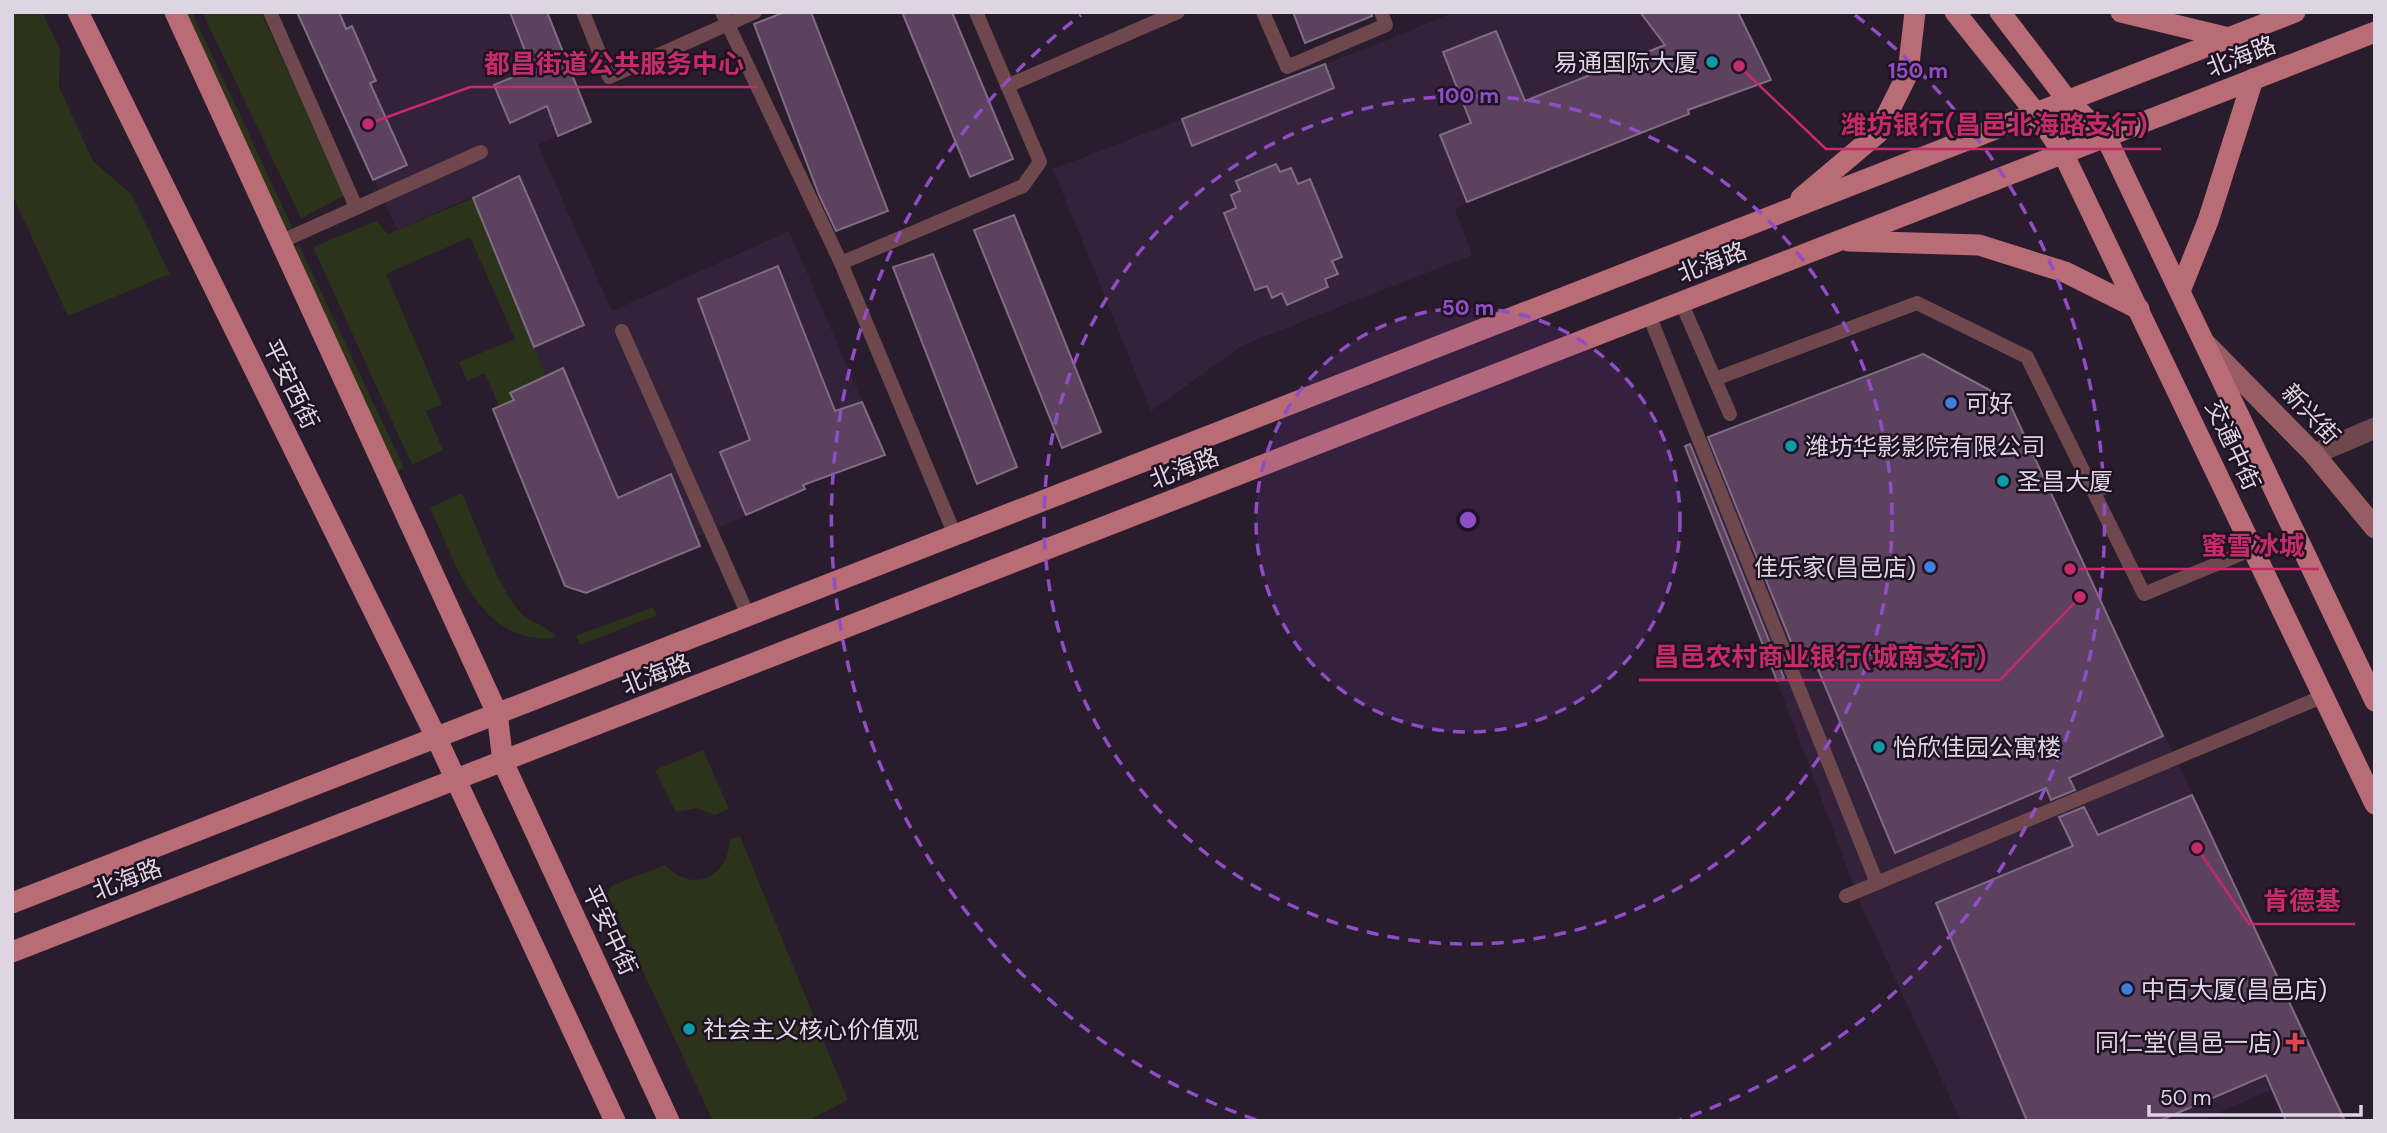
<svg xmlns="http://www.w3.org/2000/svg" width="2387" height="1133" font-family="'DM Sans','Noto Sans SC',sans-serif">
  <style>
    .built { fill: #332239 }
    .green { fill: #2b331b }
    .building { fill: #5d425f; stroke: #7f6d81; stroke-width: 2 }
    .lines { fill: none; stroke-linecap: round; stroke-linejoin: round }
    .lane { stroke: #6e484c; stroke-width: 14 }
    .street { stroke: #6e484c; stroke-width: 21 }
    .secondary { stroke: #985c64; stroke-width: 21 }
    .primary { stroke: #b96b76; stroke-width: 21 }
    .ring { fill: none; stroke: #8f4ec6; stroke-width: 3.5; stroke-dasharray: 12 9 }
    .culture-dot { fill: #0f9aa8; stroke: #1f1223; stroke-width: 2.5 }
    .shop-dot { fill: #3f7fe0; stroke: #1f1223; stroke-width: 2.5 }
    .health-dot { fill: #e0444e; stroke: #1f1223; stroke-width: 2.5 }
    .labels { text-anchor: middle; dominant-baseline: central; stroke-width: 5; stroke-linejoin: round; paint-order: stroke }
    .street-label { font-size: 24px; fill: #ded5e2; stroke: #1f1223 }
    .poi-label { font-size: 24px; fill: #ded5e2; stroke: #1f1223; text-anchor: start }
    .centre { fill: #8f4ec6; stroke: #1f1223; stroke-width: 3.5 }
    .ring-label { font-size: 21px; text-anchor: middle; font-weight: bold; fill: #8f4ec6; stroke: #1f1223; stroke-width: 5; stroke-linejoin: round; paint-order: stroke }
    .leader { fill: none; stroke: #c52b68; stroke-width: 2.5 }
    .callout-dot { fill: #c52b68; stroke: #1f1223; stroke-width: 2.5 }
    .callout-label { font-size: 26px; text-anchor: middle; font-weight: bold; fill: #c52b68; stroke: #1f1223; stroke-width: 5; stroke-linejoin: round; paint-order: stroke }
  </style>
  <rect width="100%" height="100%" fill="#291c2d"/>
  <g class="built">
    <polygon points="298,12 509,12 558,136 538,145 612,311 789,231 885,455 803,484 805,489 697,537 700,546 586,593 565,586 492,409 513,400 510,393 545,376 473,198 494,187 397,230"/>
    <polygon points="1454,12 1738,12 1771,80 1688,110 1689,114 1467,202 1455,209 1472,255 1243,345 1151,411 1053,169 1385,41"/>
    <polygon points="1923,354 2008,400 2345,1121 2286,1121 2271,1090 2200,1121 1961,1121 1861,905 1798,736 1685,446"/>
  </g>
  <g class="green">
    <polygon points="12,12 42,12 60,49 59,87 93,161 131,194 170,274 68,316 12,194"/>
    <polygon points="184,12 192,12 292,227 284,232"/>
    <polygon points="202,12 261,12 344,196 301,218"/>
    <polygon points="473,198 546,376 511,394 514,400 499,406 485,373 467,381 459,362 515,339 470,237 386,274 442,404 426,411 443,450 412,465 313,247 376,221 388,234"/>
    <polygon points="299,245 404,468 396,472 290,249"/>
    <path d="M462,493C477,527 497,586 520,612C529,622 546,626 556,636C547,641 539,638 530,637C471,625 453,555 430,508Z"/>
    <polygon points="653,607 657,615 580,645 576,636"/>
    <polygon points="703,750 729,809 715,815 697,808 676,812 655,770"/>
    <path d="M740,836L848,1100L813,1118L814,1121H713L607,894L611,886L665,865C693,894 728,878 730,839Z"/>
  </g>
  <g class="building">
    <polygon points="297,12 339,12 346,29 352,26 376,81 370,83 407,165 373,180"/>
    <polygon points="510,12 547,12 591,122 558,136 547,106 510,123 494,85 532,69"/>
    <polygon points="785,12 811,12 888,211 836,231 819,195 754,24"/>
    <polygon points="902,12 952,12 1013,159 970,177"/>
    <polygon points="1293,12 1372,12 1372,16 1305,43"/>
    <polygon points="1640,12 1738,12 1771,80 1688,110 1689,114 1467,202 1440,135 1471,123 1443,52 1496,31 1525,101 1665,45"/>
    <polygon points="1325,64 1334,88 1192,146 1182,119"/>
    <polygon points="1276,164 1280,172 1291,168 1298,184 1310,179 1342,257 1332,261 1338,274 1325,279 1328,287 1287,305 1282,293 1272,298 1267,286 1255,290 1224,213 1236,208 1231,195 1240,191 1236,181"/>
    <polygon points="519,176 584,325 534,347 473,198"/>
    <polygon points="1014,215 1101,432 1062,448 974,230"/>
    <polygon points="933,254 1017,467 977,484 893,267"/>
    <polygon points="778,266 835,411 862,402 885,455 803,485 805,489 746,515 720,452 750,440 698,299"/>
    <polygon points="1923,354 2008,400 2163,736 2069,778 2075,790 2051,800 2046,788 1895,853 1815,662 1802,669 1708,437"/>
    <polygon points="563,368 618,498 671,474 700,546 586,593 565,586 493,409 514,400 510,393"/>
    <polygon points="1690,444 1784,678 1777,681 1685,446"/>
    <polygon points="2192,795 2345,1121 2286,1121 2266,1075 2159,1121 2027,1121 1936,903 2073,846 2059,817 2084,807 2098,835"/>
  </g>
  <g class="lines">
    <g class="lane">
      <polyline points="270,12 356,207"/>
      <polyline points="583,12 609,77 755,12"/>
      <polyline points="722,12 841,263 955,535"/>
      <polyline points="1263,12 1287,67 1386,25 1381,12"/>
      <polyline points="1007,86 1178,12"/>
      <polyline points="280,242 481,152"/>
      <polyline points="841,263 1023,186 1040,162 976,12"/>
      <polyline points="1681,302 1730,414"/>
      <polyline points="1649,315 1877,883"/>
      <polyline points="622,331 748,615"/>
      <polyline points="1715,379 1917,303 2027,357 2144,594 2253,549"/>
      <polyline points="1846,896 2324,696"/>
    </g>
    <polyline class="street" points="2314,454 2375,428"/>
    <polyline class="secondary" points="2206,344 2314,454 2375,528"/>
    <g class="primary">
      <polyline points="78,12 436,737 615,1121"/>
      <polyline points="175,12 497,713 503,762 669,1121"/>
      <polyline points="1955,12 2036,113 2063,153 2375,804"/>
      <polyline points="2000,12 2068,101 2106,137 2375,701"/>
      <polyline points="2121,12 2229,38"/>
      <polyline points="1801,198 1878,133 1908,73 1915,12"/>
      <polyline points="1849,241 1979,245 2065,272 2139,309"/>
      <polyline points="2180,291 2208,221 2253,79"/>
      <polyline points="12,903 2295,12"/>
      <polyline points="12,952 2375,32"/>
    </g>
  </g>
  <circle cx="1468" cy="520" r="212" fill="#8f4ec6" fill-opacity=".12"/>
  <g class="ring">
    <circle cx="1468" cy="520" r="212"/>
    <circle cx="1468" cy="520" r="424"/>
    <path d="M1256 1120A636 636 0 0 1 1081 15M1855 15A636 636 0 0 1 1680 1120"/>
  </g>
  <g class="culture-dot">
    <circle cx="1712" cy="62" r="7"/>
    <circle cx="1791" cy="446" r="7"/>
    <circle cx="2003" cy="481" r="7"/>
    <circle cx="1879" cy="747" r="7"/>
    <circle cx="689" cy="1029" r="7"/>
  </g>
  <g class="shop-dot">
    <circle cx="1951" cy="403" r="7"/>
    <circle cx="1930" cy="567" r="7"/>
    <circle cx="2127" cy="989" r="7"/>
  </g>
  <path class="health-dot" d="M2291.5 1031.5h7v7h7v7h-7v7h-7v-7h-7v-7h7z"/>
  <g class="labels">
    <g class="street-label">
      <text transform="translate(2241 56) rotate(-21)">北海路</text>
      <text transform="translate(1712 262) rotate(-21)">北海路</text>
      <text transform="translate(291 384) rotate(64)">平安西街</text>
      <text transform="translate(2311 414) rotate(47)">新兴街</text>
      <text transform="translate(2233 445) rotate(65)">交通中街</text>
      <text transform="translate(1184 468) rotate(-21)">北海路</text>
      <text transform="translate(656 674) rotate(-21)">北海路</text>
      <text transform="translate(127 879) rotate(-21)">北海路</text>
      <text transform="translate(610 930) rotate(65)">平安中街</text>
    </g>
    <g class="poi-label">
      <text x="1698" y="62" text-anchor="end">易通国际大厦</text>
      <text x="1965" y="403">可好</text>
      <text x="1805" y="446">潍坊华影影院有限公司</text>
      <text x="2017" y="481">圣昌大厦</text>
      <text x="1916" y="567" text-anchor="end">佳乐家(昌邑店)</text>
      <text x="1893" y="747">怡欣佳园公寓楼</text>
      <text x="2141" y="989">中百大厦(昌邑店)</text>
      <text x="703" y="1029">社会主义核心价值观</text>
      <text x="2281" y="1042" text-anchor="end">同仁堂(昌邑一店)</text>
    </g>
  </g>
  <circle cx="1468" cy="520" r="10" class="centre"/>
  <g class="ring-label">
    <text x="1918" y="78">150 m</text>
    <text x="1468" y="103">100 m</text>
    <text x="1468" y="315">50 m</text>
  </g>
  <path class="leader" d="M368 124L470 87H758M1739 66L1826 149H2161M2070 569L2187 569H2319M2080 597L2000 680H1639M2197 848L2249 924H2355"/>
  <g class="callout-dot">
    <circle cx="368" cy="124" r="7"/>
    <circle cx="1739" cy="66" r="7"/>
    <circle cx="2070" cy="569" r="7"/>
    <circle cx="2080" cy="597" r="7"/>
    <circle cx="2197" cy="848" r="7"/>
  </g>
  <g class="callout-label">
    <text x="614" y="73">都昌街道公共服务中心</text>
    <text x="1994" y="134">潍坊银行(昌邑北海路支行)</text>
    <text x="2253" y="555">蜜雪冰城</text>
    <text x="1820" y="666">昌邑农村商业银行(城南支行)</text>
    <text x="2302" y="910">肯德基</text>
  </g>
  <rect width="2387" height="1133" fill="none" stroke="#ded5e2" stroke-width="28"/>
  <path d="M2149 1105v10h212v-10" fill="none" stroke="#ded5e2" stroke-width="3.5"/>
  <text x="2160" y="1105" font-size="21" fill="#ded5e2" stroke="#1f1223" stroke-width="5" paint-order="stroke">50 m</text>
</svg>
